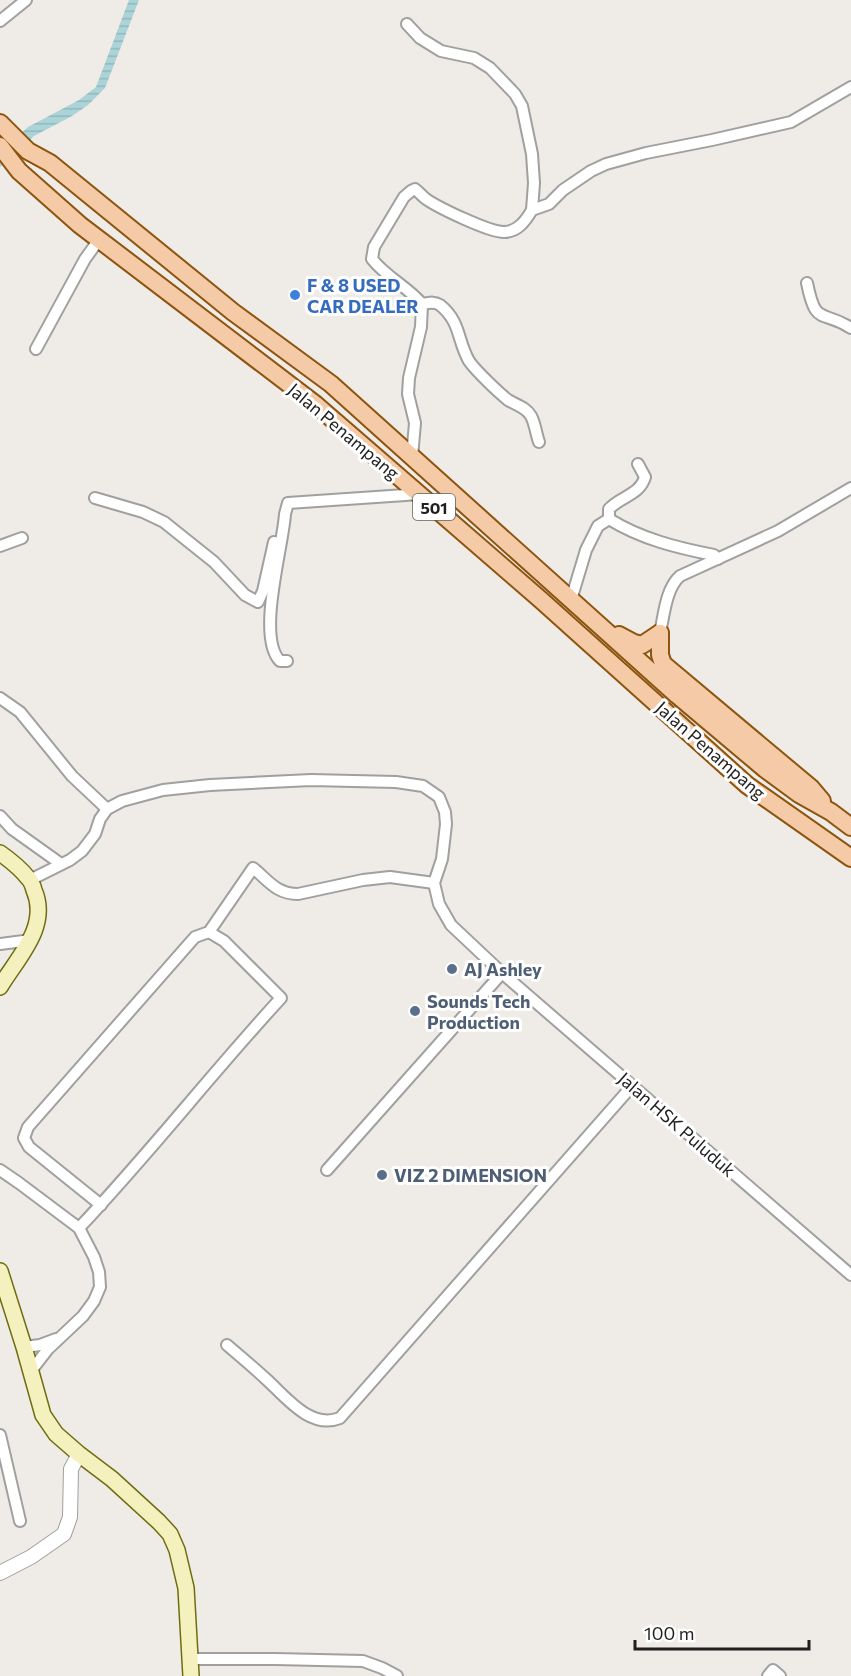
<svg xmlns="http://www.w3.org/2000/svg" width="851" height="1676" font-family="Commissioner,sans-serif">
  <style>
    .water { fill: url(#water-rules) }
    .lines { fill: none; stroke-linecap: round; stroke-linejoin: round }
    .minor-casing { stroke: #a0a0a0; stroke-width: 14 }
    .tertiary-casing { stroke: #a0a0a0; stroke-width: 16 }
    .secondary-casing { stroke: #6e6d0f; stroke-width: 18 }
    .primary-casing { stroke: #8d540e; stroke-width: 20 }
    .minor { stroke: #fff; stroke-width: 10 }
    .tertiary { stroke: #fff; stroke-width: 14 }
    .secondary { stroke: #f4f1bf; stroke-width: 15 }
    .primary { stroke: #f4caa7; stroke-width: 16 }
    .shop-dot { fill: #3f7fe0; stroke: #fff; stroke-width: 2 }
    .service-dot { fill: #5c6f8a; stroke: #fff; stroke-width: 2 }
    .labels { text-anchor: middle; dominant-baseline: central; stroke-width: 6; stroke-linejoin: round; paint-order: stroke }
    .shield { fill: #fff; stroke: #626262; stroke-width: 1.5 }
    .shield-label { font-size: 16px; font-weight: bold; fill: #1f1f1f }
    .shop-label { font-size: 18px; font-weight: bold; fill: #366cbe; stroke: #fff; text-anchor: start }
    .street-label { font-size: 18px; fill: #1f1f1f; stroke: #fff }
    .service-label { font-size: 18px; font-weight: bold; fill: #4e5e75; stroke: #fff; text-anchor: start }
  </style>
  <defs>
    <pattern id="water-rules" width="6" height="5" patternUnits="userSpaceOnUse" patternTransform="scale(1.5)"><rect width="6" height="5" fill="#abd4d9"/><path d="M0 2.5h6" fill="none" stroke="#93b6ba"/></pattern>
  </defs>
  <rect width="100%" height="100%" fill="#efebe6"/>
  <polygon class="water" points="129,0 139,0 105,88 88,105 72,116 34,136 0,167 0,153 28,127 79,100 96,87"/>
  <g class="lines">
    <g class="minor-casing">
      <g id="minor">
        <polyline points="0,21 26,0"/>
        <polyline points="407,24 420,38 441,51 474,58 490,68 515,94 522,106 532,154 534,183 532,210"/>
        <path d="M807,283C816,327 821,309 851,328"/>
        <path d="M422,304C429,303 434,301 440,305C461,322 457,340 469,361C476,371 498,392 508,400C516,405 526,407 531,416C535,423 536,434 539,442"/>
        <polyline points="36,349 85,259 98,241"/>
        <path d="M412,457L415,423L408,394L409,378L421,327L422,304C408,287 386,277 372,259L374,247L404,197L411,191L415,189C419,192 422,196 426,199C439,208 489,232 504,232C518,232 526,220 532,210L549,204L563,190L591,171L606,164L646,153L712,140L791,122L851,87"/>
        <polyline points="95,498 143,512 164,522 214,562 245,595 258,602 263,591 274,542"/>
        <path d="M609,519V509C621,496 640,495 645,477L638,464"/>
        <polyline points="0,546 22,538"/>
        <path d="M571,600L586,550L598,526L609,519C641,539 678,548 714,555L718,559"/>
        <path d="M660,633C664,615 666,588 680,576L778,531L851,488"/>
        <path d="M287,661H280C256,637 283,547 285,514L288,503L420,494"/>
        <polyline points="0,698 20,712 72,776 107,809"/>
        <polyline points="0,816 12,829 61,864"/>
        <polyline points="30,880 70,860 82,851 95,834 100,819 107,809 122,801 163,790 210,785 311,780 396,782 423,786 439,797 445,812 446,824 442,859 434,883 439,904 451,925 502,973 851,1275"/>
        <polyline points="0,944 31,940"/>
        <polyline points="0,1170 19,1183 79,1228 94,1257 99,1272 100,1287 94,1301 83,1316 48,1349 31,1371"/>
        <polyline points="327,1170 502,973"/>
        <path d="M101,1205L29,1147L24,1138L28,1127L195,937L209,932L253,868C268,880 276,894 298,894L363,880L390,877L434,883"/>
        <path d="M79,1228C149,1154 212,1073 281,998L224,941L209,932"/>
        <path d="M227,1345C240,1356 253,1367 266,1379C285,1396 310,1430 340,1418L632,1086"/>
        <polyline points="24,1347 40,1345 56,1339"/>
        <polyline points="0,1435 20,1521"/>
        <polyline points="189,1659 275,1659 363,1661 382,1668 397,1676"/>
        <polyline points="768,1676 773,1670 780,1676"/>
      </g>
    </g>
    <g class="tertiary-casing">
      <polyline id="tertiary" points="0,1573 31,1557 64,1534 70,1517 71,1469 79,1454"/>
    </g>
    <g class="secondary-casing">
      <g id="secondary">
        <path d="M0,853C10,860 20,868 28,878C31,881 33,886 34,890C50,927 17,958 0,987"/>
        <polyline points="0,1271 24,1347 43,1415 56,1434 79,1454 112,1479 159,1522 170,1534 177,1550 186,1588 191,1676"/>
      </g>
    </g>
    <g class="primary-casing">
      <g id="primary">
        <polyline points="0,123 28,151 50,163 233,312 331,384 677,695 765,769 799,794 831,812 851,827"/>
        <polyline points="0,146 19,171 80,225 315,404 541,600 747,785 851,858"/>
        <polyline points="660,633 660,655 663,664 811,788 822,801"/>
        <polyline points="619,635 634,643 642,645 660,633"/>
      </g>
    </g>
    <use href="#minor" class="minor"/>
    <use href="#tertiary" class="tertiary"/>
    <use href="#secondary" class="secondary"/>
    <use href="#primary" class="primary"/>
  </g>
  <circle class="shop-dot" cx="295" cy="295" r="6"/>
  <g class="service-dot">
    <circle cx="452" cy="969" r="6"/>
    <circle cx="415" cy="1011" r="6"/>
    <circle cx="382" cy="1175" r="6"/>
  </g>
  <g class="labels">
    <rect class="shield" x="413" y="494" width="42" height="26" rx="4.5"/>
    <g class="shield-label">
      <text x="434" y="507">501</text>
    </g>
    <g class="shop-label">
      <text x="307" y="285">F &amp; 8 USED<tspan x="307" dy="21">CAR DEALER</tspan></text>
    </g>
    <g class="street-label">
      <text transform="translate(344 431) rotate(40)">Jalan Penampang</text>
      <text transform="translate(711 750) rotate(41)">Jalan Penampang</text>
      <text transform="translate(677 1124) rotate(41)">Jalan HSK Puluduk</text>
    </g>
    <g class="service-label">
      <text x="464" y="969">AJ Ashley</text>
      <text x="427" y="1001">Sounds Tech<tspan x="427" dy="21">Production</tspan></text>
      <text x="394" y="1175">VIZ 2 DIMENSION</text>
    </g>
  </g>
  <path d="M635 1640v9h174v-9" fill="none" stroke="#1f1f1f" stroke-width="3"/>
  <text x="644" y="1640" font-size="18" fill="#1f1f1f" stroke="#ffffff" stroke-width="4.5" paint-order="stroke">100 m</text>
</svg>
